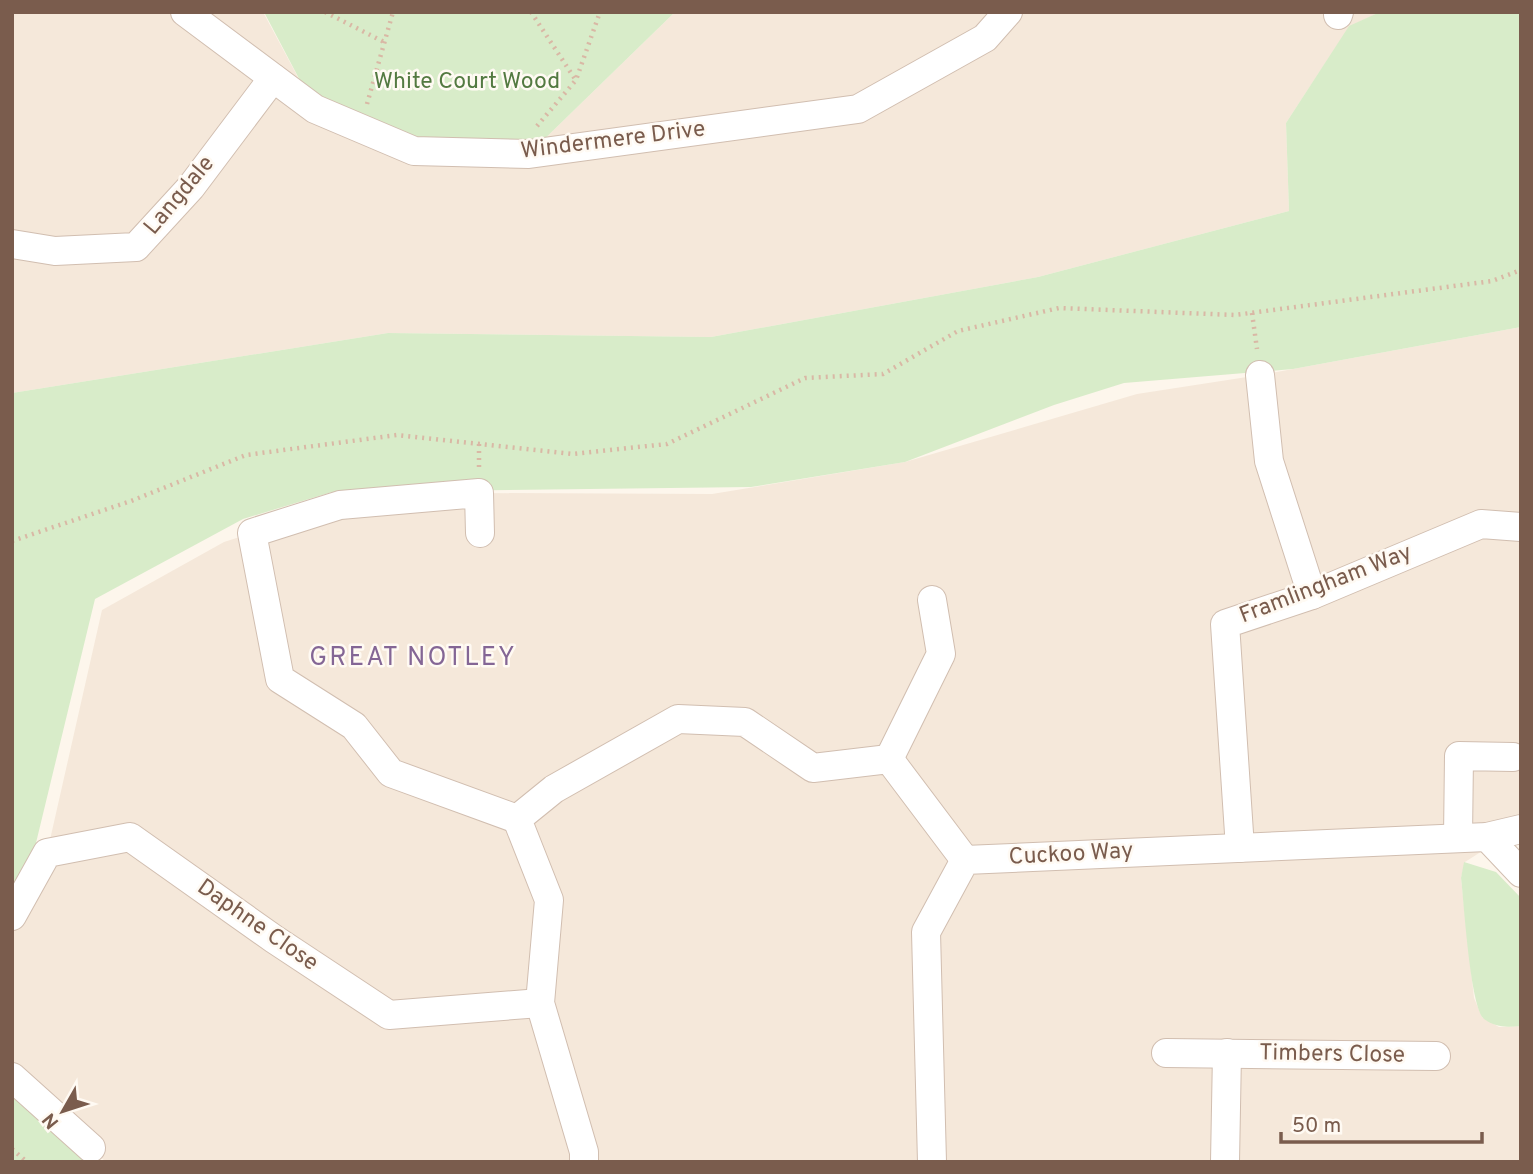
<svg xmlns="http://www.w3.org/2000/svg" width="1533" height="1174" font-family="Overpass,sans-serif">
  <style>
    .residential { fill: #f5e8da }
    .green { fill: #d8ecc9 }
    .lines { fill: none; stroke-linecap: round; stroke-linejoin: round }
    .minor-casing { stroke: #d1beb0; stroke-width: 30 }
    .path { stroke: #d9b8a5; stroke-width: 4.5; stroke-dasharray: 2 5; stroke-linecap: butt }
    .minor { stroke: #fff; stroke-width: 28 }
    .labels { text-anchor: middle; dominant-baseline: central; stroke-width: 5; stroke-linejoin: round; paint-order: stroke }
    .park-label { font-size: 23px; fill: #537a41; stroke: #fffaf3 }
    .street-label { font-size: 23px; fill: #7a5c4d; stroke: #fffaf3 }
    .quarter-label { font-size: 26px; letter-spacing: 2px; fill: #846695; stroke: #fffaf3 }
  </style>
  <rect width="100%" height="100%" fill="#fdf6ec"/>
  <g class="residential">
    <polygon points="12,12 263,12 315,109 529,154 675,12 1380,12 1349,27 1286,123 1289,211 1038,277 711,337 388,333 12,393"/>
    <polygon points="1521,327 1521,836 1498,841 1465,862 1461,878 1474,998 1482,1017 1499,1027 1521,1026 1521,1162 106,1162 12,1077 12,916 47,853 102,610 224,542 340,505 479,493 712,494 905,462 1137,394 1260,375"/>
  </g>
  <g class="green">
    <polygon points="264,12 675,12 529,154 414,151 315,109"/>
    <polygon points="1380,12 1521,12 1521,327 1293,369 1124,383 1054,405 905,462 751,487 332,492 243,519 95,599 35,847 12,890 12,393 388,333 711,337 1038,277 1289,211 1286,123 1349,26"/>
    <path d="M1464,862L1496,872L1521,898V1026C1507,1027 1496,1028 1484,1019C1470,1006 1464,902 1461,878Z"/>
    <polygon points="12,1094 88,1161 88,1162 12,1162"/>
  </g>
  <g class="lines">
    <g class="minor-casing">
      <g id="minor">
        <polyline points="185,12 315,109 414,151 529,154 858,109 985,38 1008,12"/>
        <polyline points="1338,15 1339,12"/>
        <polyline points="12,244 55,251 136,247 191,187 273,78"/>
        <polyline points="1260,375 1269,461 1312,595"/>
        <polyline points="480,533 479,493 340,505 252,533 280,679 354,726 391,773 517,819"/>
        <polyline points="889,759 941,654 932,600"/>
        <polyline points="1487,837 1521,873"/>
        <polyline points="1458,838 1459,756 1513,757"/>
        <polyline points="1240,848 1225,624 1312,595 1481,524 1521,527"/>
        <polyline points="12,916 47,853 130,837 274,939 389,1015 540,1003"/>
        <polyline points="1166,1053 1436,1056"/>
        <polyline points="12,1077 91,1148"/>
        <polyline points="584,1162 584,1152 540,1003 549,900 517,819 554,789 678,719 745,722 813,768 889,759 965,860"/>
        <polyline points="932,1162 926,932 965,860 1487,837 1521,829"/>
        <polyline points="1225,1162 1227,1053"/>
      </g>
    </g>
    <g class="path">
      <polyline points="325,12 384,42"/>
      <polyline points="531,12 575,79"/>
      <polyline points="367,104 393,12"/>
      <polyline points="537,126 576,80 600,12"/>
      <polyline points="1252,313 1257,349"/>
      <polyline points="479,467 479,444"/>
      <polyline points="12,541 131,501 246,455 397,435 572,454 667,444 805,378 883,374 958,331 1059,308 1235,315 1492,281 1521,270"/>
      <polyline points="12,1149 27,1162"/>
    </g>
    <use href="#minor" class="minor"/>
  </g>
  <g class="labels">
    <g class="park-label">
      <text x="467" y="82">White Court Wood</text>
    </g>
    <g class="street-label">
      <text transform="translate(613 141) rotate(-7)">Windermere Drive</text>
      <text transform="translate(180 196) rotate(-50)">Langdale</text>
      <text transform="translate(1326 585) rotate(-21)">Framlingham Way</text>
      <text transform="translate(1071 855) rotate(-3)">Cuckoo Way</text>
      <text transform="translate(257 926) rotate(35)">Daphne Close</text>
      <text transform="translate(1332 1055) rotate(1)">Timbers Close</text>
    </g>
    <g class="quarter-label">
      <text x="413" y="658">GREAT NOTLEY</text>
    </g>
  </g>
  <rect width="1533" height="1174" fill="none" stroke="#7a5c4d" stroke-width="28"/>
  <g transform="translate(63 1111) rotate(231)" stroke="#fffaf3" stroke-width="5" paint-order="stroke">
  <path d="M0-5L12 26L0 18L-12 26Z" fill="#7a5c4d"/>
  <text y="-10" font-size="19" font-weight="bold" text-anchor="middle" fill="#7a5c4d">N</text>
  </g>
  <path d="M1281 1132v10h201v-10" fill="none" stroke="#7a5c4d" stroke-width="3.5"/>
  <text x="1292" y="1132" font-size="21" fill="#7a5c4d" stroke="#fffaf3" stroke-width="5" paint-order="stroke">50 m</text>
</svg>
